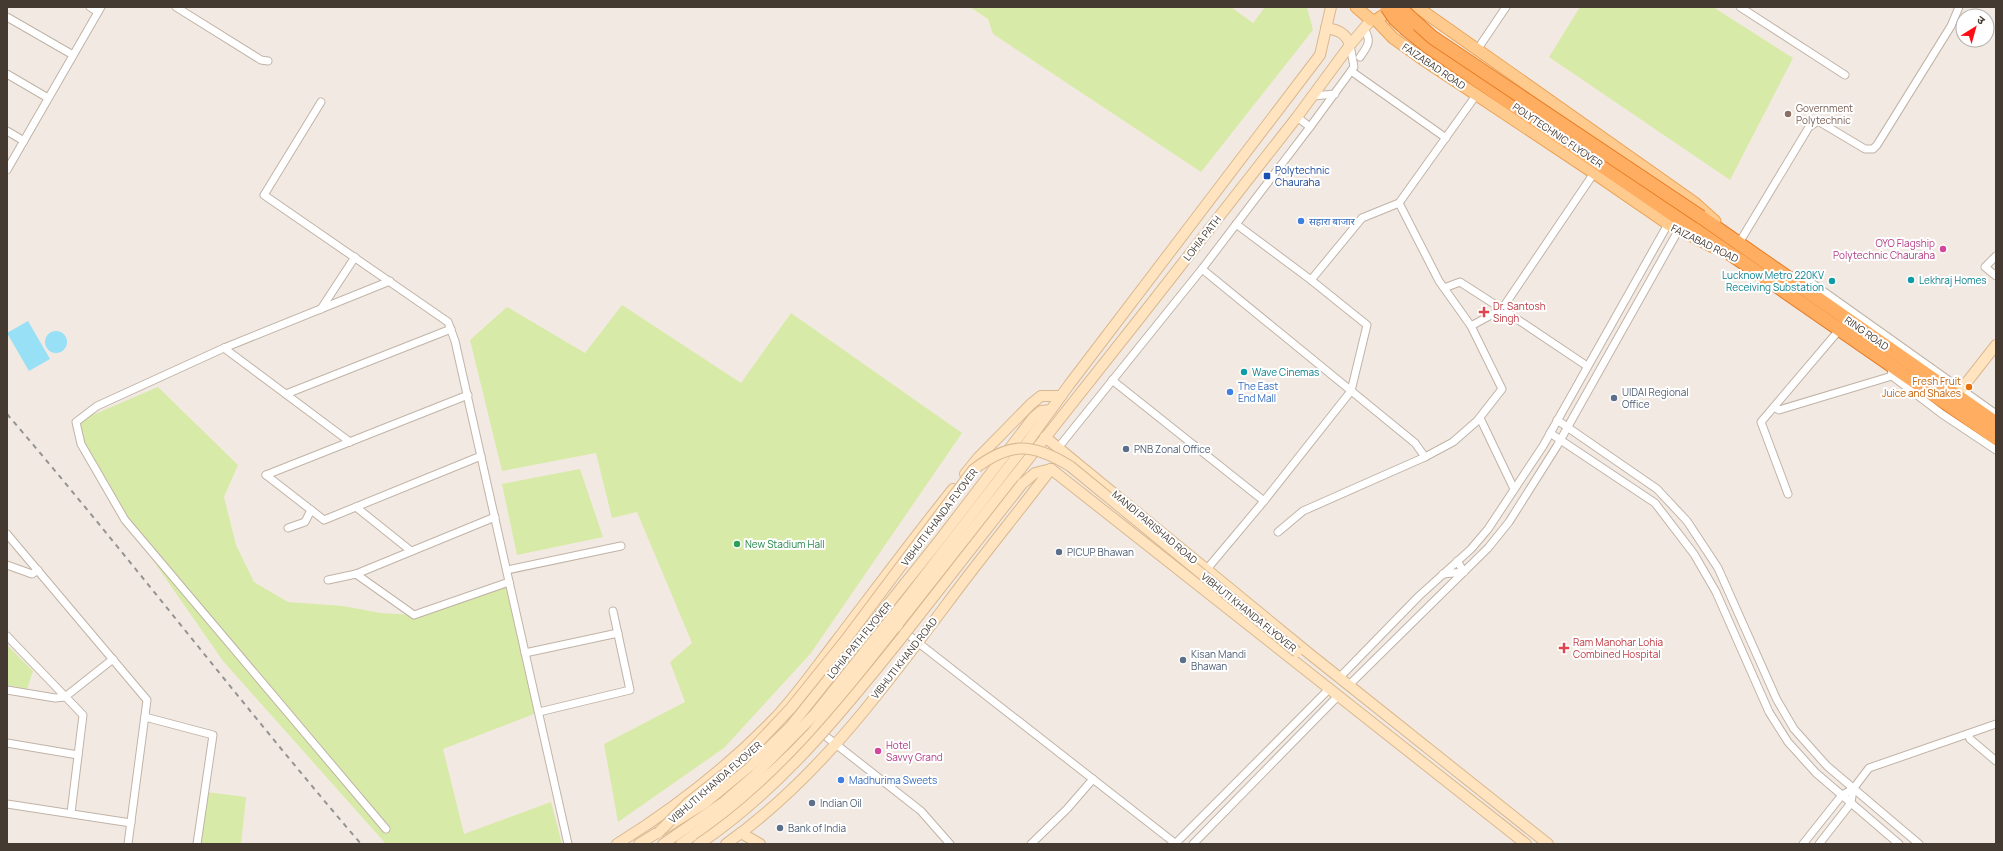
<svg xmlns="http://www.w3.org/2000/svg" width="2003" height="851" font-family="Manrope,'Noto Sans Devanagari',sans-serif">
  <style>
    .green { fill: #d8eaa7 }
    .water { fill: #98e0f5 }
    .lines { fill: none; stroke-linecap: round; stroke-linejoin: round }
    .street-casing { stroke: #c1b3a7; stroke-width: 9 }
    .secondary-casing { stroke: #d9b890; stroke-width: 12 }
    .primary-casing { stroke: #eba357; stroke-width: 13 }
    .highway-casing { stroke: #e77d27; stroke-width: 15 }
    .street { stroke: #fff; stroke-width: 7 }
    .secondary { stroke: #ffe4bf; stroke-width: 10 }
    .primary { stroke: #ffca8e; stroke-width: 11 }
    .highway { stroke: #ffad60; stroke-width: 13 }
    .rail { stroke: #939393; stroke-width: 2; stroke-dasharray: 5 5; stroke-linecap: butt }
    .secondary-bridge-casing { stroke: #d9b890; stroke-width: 12; stroke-linecap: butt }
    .highway-bridge-casing { stroke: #e77d27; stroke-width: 15; stroke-linecap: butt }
    .secondary-bridge { stroke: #ffe4bf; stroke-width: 10 }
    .highway-bridge { stroke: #ffad60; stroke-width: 13 }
    .education-dot { fill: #8d6e63; stroke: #fff; stroke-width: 1.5 }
    .transit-dot { fill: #1a4fb4; stroke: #fff; stroke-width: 1.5 }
    .shop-dot { fill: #3f7fe0; stroke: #fff; stroke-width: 1.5 }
    .hotel-dot { fill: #d1479c; stroke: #fff; stroke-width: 1.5 }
    .culture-dot { fill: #0f9aa8; stroke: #fff; stroke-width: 1.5 }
    .health-dot { fill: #e0444e; stroke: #fff; stroke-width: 1.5 }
    .food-dot { fill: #e8710a; stroke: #fff; stroke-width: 1.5 }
    .service-dot { fill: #5c6f8a; stroke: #fff; stroke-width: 1.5 }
    .leisure-dot { fill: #2e9e5b; stroke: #fff; stroke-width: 1.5 }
    .labels { text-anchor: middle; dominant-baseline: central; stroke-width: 4; stroke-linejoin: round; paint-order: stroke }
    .street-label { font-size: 10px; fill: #443a32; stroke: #fff }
    .education-label { font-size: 10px; fill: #785e54; stroke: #fff; text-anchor: start }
    .transit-label { font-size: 10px; fill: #164399; stroke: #fff; text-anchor: start }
    .shop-label { font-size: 10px; fill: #366cbe; stroke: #fff; text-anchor: start }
    .hotel-label { font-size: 10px; fill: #b23c85; stroke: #fff; text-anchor: end }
    .culture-label { font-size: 10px; fill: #0d838f; stroke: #fff; text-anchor: start }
    .health-label { font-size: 10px; fill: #be3a42; stroke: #fff; text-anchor: start }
    .food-label { font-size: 10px; fill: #c56008; stroke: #fff; text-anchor: end }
    .service-label { font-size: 10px; fill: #4e5e75; stroke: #fff; text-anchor: start }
    .leisure-label { font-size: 10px; fill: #27864d; stroke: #fff; text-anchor: start }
  </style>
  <rect width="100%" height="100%" fill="#f2eae2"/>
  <g class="green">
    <polygon points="970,7 1231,7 1253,23 1265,7 1307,7 1313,30 1201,172 993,34 988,19"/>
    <polygon points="1580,7 1713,7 1793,58 1730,180 1549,57"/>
    <polygon points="622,305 741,383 791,313 962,433 811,653 724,748 618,822 604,744 685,702 670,662 692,643 637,512 612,518 596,453 502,471 470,340 507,307 585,353"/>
    <polygon points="158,387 238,465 224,497 236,545 254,582 288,602 343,606 381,613 414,615 509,582 539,712 443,749 464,834 551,802 562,844 386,844 223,661 125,520 81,444 76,422"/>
    <polygon points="580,469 603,537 517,555 502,484"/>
    <polygon points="7,645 33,671 27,689 7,685"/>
    <polygon points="206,792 246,797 241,844 200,844"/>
  </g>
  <g class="water">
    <polygon points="28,321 50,359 29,371 7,333"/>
    <circle cx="56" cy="342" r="11"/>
  </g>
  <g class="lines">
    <g class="street-casing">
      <g id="street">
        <polyline points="90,7 98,12"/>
        <polyline points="176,7 261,60 268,61"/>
        <polyline points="1740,7 1845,75"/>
        <polyline points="7,17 73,55"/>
        <polyline points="1477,50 1506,7"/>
        <path d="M1360,57C1368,46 1372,41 1364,29"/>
        <polyline points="1351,71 1446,138"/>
        <polyline points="7,74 48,98"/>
        <polyline points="1313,96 1335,94"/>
        <polyline points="321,102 264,195 448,322 455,341 568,844"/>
        <polyline points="1310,127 1354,67 1350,45"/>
        <polyline points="7,131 24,141"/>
        <polyline points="7,170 101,7"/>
        <polyline points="1399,203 1439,281 1471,326"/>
        <polyline points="1739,243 1809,127 1818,121 1865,149 1873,149 1877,145 1951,26 1959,7"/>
        <polyline points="1996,256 1985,267 1996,276"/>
        <polyline points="1202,269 1415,443 1425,457"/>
        <polyline points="1789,276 1802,276 1996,414"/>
        <polyline points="1311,280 1362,218 1399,203 1477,94"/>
        <polyline points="321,309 355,257"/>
        <polyline points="224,348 350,442"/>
        <polyline points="1587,366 1502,309 1594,173"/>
        <polyline points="1891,366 1892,376 1942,414 1996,450"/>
        <polyline points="1112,380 1264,501"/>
        <polyline points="286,394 451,329"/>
        <polyline points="1774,407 1779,410 1892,376"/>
        <polyline points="1480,418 1514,489"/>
        <polyline points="1557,420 1657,489 1687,521 1718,568 1777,700 1794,729 1827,766 1919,844"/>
        <polyline points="1550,433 1655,503 1694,554 1716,592 1769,712 1788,742 1816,773 1899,844"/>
        <polyline points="1058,448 1202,269 1310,127 1297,117"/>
        <polyline points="266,475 324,520 481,456"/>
        <polyline points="266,475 468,395"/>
        <polyline points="1788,494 1761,422 1840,329"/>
        <polyline points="356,507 411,551"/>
        <polyline points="288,528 305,522 311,510"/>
        <polyline points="1278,532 1303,511 1425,457 1453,442 1477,421 1502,389 1471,326 1502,309 1460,282 1444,288"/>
        <polyline points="7,534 147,700 128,844"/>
        <polyline points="7,565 32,574 38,570"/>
        <polyline points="1207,569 1264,501 1351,391 1367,325 1311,280 1236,224"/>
        <polyline points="507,570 621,546"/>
        <polyline points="356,574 414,615 509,582"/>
        <polyline points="1443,574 1464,572 1457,561"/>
        <polyline points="328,580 356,574 495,517"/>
        <polyline points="902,630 1176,844"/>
        <polyline points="7,636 83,715 71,813"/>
        <polyline points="525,653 618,633"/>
        <polyline points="1339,678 1419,596 1471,549 1488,529 1543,446 1668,224"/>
        <polyline points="1349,685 1488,548 1509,522 1557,446 1678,231"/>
        <polyline points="7,690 55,698 65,697 113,659"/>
        <polyline points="539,712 630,690 613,611"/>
        <polyline points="145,717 213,735 197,844"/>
        <polyline points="819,731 921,811 950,844"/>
        <polyline points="1968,734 1970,739 1996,761"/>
        <polyline points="7,743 78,755"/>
        <polyline points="7,804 131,823"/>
        <polyline points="386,829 125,520 81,444 76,422 97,406 224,348 390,281"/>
        <polyline points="1031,844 1067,809 1093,779"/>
        <polyline points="1175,844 1330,688"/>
        <polyline points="1193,844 1339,695"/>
        <polyline points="1803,844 1842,795 1853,789 1869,768 1996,724"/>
        <polyline points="1819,844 1851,803 1853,789"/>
      </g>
    </g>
    <g class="secondary-casing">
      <g id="secondary">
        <path d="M1326,28C1338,30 1346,33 1350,45"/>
        <polyline points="1956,396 1996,345"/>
        <polyline points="1045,437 1311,655 1548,844"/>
        <polyline points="1051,469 1526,844"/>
        <polyline points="965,474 978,458 1031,404 1041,396 1061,396"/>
        <polyline points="1022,484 1035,473 1051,469"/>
        <polyline points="741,833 760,844"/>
        <path d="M617,844C675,808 730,765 777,716C799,692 817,666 837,640C875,590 913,539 953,489"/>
        <polyline points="639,844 705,803 751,765 790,727 938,542 1033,418 1041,411 1051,410"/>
        <polyline points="663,844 724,802 754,776 814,715 909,596 1027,443 1069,385 1320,55 1331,7"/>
        <path d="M681,844C728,811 772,776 811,734L1139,319L1297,117L1350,45L1371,20"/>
        <path d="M726,844C815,781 881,692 946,605C980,559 1016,515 1051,469"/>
      </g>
    </g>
    <g class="primary-casing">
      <g id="primary">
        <polyline points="1356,7 1371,20 1376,20 1396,7"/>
        <polyline points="1417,7 1695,203 1715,221"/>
        <polyline points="1376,20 1393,38 1421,58 1594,173 1668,224 1713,247"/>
      </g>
    </g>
    <g class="highway-casing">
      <g id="highway">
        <polyline points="1407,30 1427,46 1735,257 1996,438"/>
        <polyline points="1701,217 1996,423"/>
      </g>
    </g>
    <use href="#street" class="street"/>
    <use href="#secondary" class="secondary"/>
    <use href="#primary" class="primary"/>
    <use href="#highway" class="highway"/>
    <path class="rail" d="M7,414C128,555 240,703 361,844"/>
    <g class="secondary-bridge-casing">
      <g id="secondary-bridge">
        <path d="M658,833L688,803L742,760L791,708L844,642L973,470C1009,442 1031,442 1070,466L1297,652"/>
        <path d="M699,844C779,790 839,716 899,641C940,589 981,537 1022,484"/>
      </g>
    </g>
    <g class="highway-bridge-casing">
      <g id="highway-bridge">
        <polyline points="1387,7 1395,19 1407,30"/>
        <polyline points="1399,7 1432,37 1701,217"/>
      </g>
    </g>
    <use href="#secondary-bridge" class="secondary-bridge"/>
    <use href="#highway-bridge" class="highway-bridge"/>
  </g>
  <circle class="education-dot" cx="1788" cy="114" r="4"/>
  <rect class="transit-dot" x="1263" y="172" width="8" height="8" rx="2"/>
  <g class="shop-dot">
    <circle cx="1301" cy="221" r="4"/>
    <circle cx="1230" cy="392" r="4"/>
    <circle cx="841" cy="780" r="4"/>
  </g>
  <g class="hotel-dot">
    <circle cx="1943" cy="249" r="4"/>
    <circle cx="878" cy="751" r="4"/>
  </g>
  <g class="culture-dot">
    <circle cx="1911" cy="280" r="4"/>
    <circle cx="1832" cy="281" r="4"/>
    <circle cx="1244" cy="372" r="4"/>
  </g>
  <g class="health-dot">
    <path d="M1482 306h4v4h4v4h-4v4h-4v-4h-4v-4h4z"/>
    <path d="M1562 642h4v4h4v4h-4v4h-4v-4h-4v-4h4z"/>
  </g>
  <circle class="food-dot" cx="1969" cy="387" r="4"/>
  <g class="service-dot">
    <circle cx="1614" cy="398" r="4"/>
    <circle cx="1126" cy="449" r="4"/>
    <circle cx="1059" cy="552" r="4"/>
    <circle cx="1183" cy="660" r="4"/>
    <circle cx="812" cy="803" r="4"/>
    <circle cx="780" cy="828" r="4"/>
  </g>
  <circle class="leisure-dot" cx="737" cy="544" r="4"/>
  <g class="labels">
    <g class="street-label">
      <text transform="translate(1434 66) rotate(34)">FAIZABAD ROAD</text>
      <text transform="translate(1558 135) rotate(34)">POLYTECHNIC FLYOVER</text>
      <text transform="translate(1202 238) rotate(-52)">LOHIA PATH</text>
      <text transform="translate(1705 243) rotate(26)">FAIZABAD ROAD</text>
      <text transform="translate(1867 333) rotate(35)">RING ROAD</text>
      <text transform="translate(939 517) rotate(-53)">VIBHUTI KHANDA FLYOVER</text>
      <text transform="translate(1155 527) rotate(40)">MANDI PARISHAD ROAD</text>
      <text transform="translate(1249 612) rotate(39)">VIBHUTI KHANDA FLYOVER</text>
      <text transform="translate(859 640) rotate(-51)">LOHIA PATH FLYOVER</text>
      <text transform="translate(904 658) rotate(-52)">VIBHUTI KHAND ROAD</text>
      <text transform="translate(715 782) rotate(-41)">VIBHUTI KHANDA FLYOVER</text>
    </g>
    <g class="education-label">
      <text x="1796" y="108">Government<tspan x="1796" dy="12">Polytechnic</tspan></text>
    </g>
    <g class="transit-label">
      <text x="1275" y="170">Polytechnic<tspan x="1275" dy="12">Chauraha</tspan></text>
    </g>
    <g class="shop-label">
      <text x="1309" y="221">सहारा बाजार</text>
      <text x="1238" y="386">The East<tspan x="1238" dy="12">End Mall</tspan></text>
      <text x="849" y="780">Madhurima Sweets</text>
    </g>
    <g class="hotel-label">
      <text x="1935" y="243">OYO Flagship<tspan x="1935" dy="12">Polytechnic Chauraha</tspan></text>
      <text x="886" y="745" text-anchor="start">Hotel<tspan x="886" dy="12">Savvy Grand</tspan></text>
    </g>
    <g class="culture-label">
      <text x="1824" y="275" text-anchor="end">Lucknow Metro 220KV<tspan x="1824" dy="12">Receiving Substation</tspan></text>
      <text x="1919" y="280">Lekhraj Homes</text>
      <text x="1252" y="372">Wave Cinemas</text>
    </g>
    <g class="health-label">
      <text x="1493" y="306">Dr. Santosh<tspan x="1493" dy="12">Singh</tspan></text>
      <text x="1573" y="642">Ram Manohar Lohia<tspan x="1573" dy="12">Combined Hospital</tspan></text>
    </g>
    <g class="food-label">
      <text x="1961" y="381">Fresh Fruit<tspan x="1961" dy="12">Juice and Shakes</tspan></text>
    </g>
    <g class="service-label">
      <text x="1622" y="392">UIDAI Regional<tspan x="1622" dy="12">Office</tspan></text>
      <text x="1134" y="449">PNB Zonal Office</text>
      <text x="1067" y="552">PICUP Bhawan</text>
      <text x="1191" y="654">Kisan Mandi<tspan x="1191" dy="12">Bhawan</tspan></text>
      <text x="820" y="803">Indian Oil</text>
      <text x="788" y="828">Bank of India</text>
    </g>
    <g class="leisure-label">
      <text x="745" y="544">New Stadium Hall</text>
    </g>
  </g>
  <rect width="2003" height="851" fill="none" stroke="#443a32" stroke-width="16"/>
  <g transform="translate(1975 28) rotate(37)"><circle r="19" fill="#ffffff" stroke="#b4b0ad"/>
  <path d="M0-3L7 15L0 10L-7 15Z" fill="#ff0c14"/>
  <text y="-6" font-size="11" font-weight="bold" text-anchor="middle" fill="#443a32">उ</text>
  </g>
</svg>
